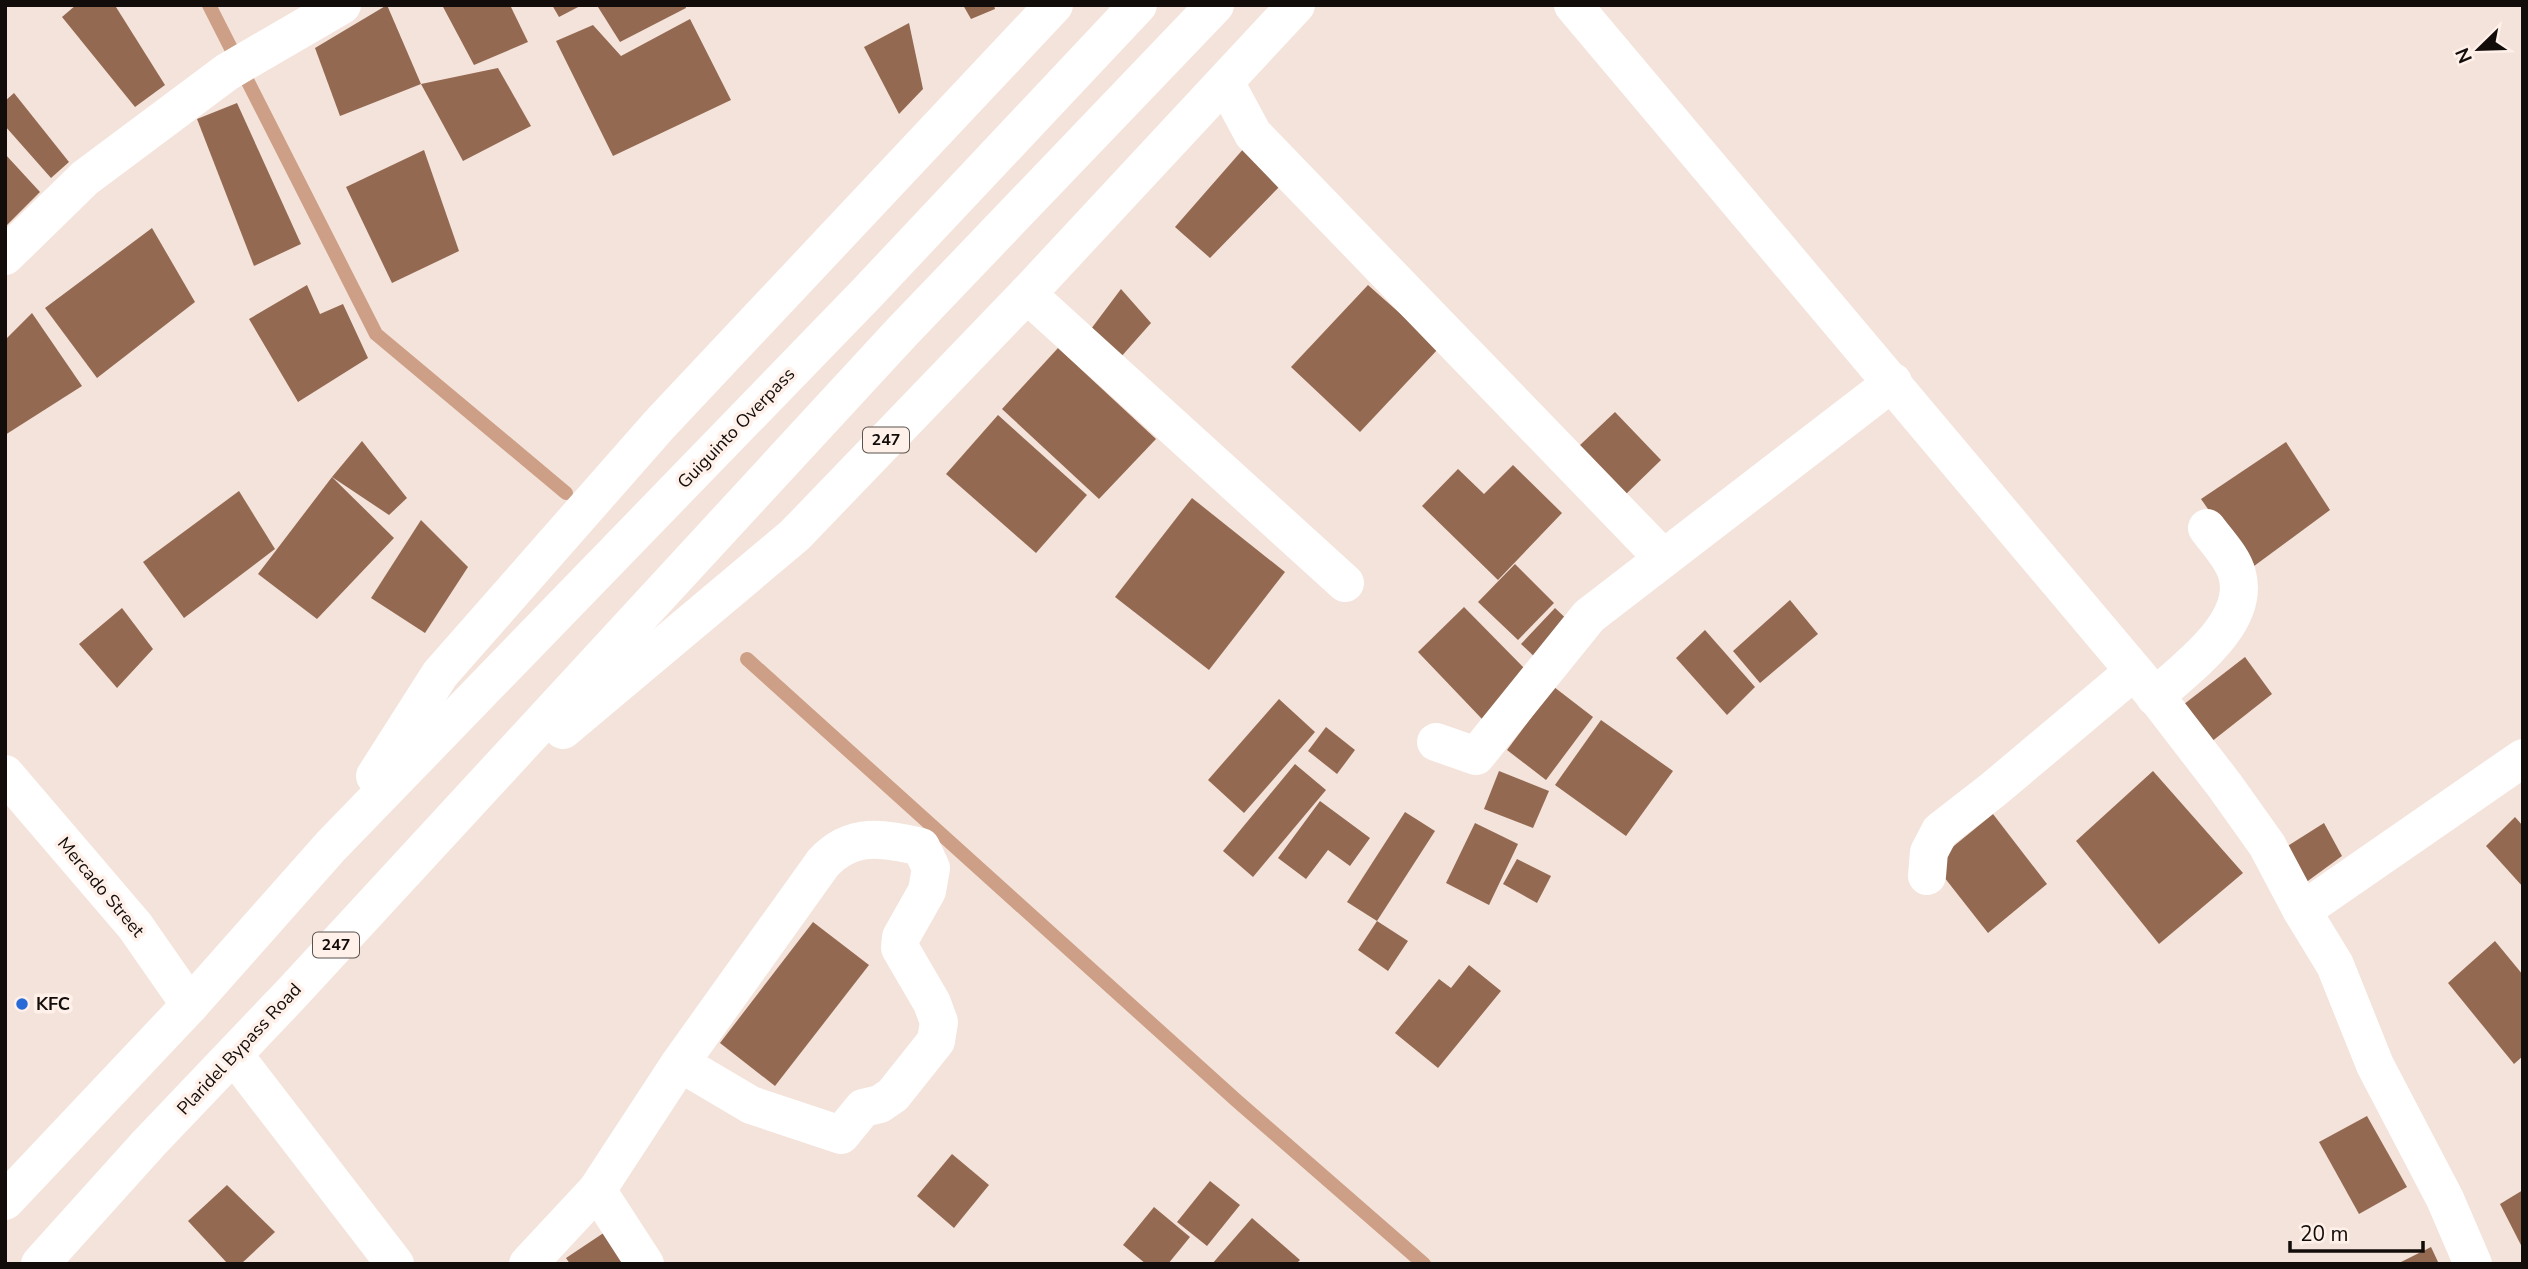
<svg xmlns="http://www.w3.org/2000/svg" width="2528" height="1269" font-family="'Nunito Sans',sans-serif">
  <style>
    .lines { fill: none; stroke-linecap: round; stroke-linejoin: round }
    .stream { stroke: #cd9f86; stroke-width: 14 }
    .building { fill: #946952 }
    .minor { stroke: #fff; stroke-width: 38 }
    .highway { stroke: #fff; stroke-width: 38 }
    .poi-dot { fill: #286bd8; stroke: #fff1ea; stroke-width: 2.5 }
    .labels { text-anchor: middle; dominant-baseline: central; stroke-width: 7; stroke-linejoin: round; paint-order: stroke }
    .shield { fill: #fff1ea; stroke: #59514d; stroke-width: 2 }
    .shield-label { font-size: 16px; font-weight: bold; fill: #120c0a }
    .street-label { font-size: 18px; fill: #120c0a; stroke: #fff1ea }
    .poi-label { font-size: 18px; font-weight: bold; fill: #120c0a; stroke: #fff1ea; text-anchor: start }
  </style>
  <rect width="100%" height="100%" fill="#f4e3da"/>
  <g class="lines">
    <g class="stream">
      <polyline points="209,5 376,334 566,493"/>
      <polyline points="747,659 1237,1101 1424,1264"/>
    </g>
  </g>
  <g class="building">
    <polygon points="76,5 116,7 165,85 135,107 62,17"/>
    <polygon points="387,5 421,84 340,116 315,48"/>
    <polygon points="442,5 510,5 528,42 474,65"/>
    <polygon points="552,5 582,5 559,17"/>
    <polygon points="601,5 685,5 686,8 620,42 598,7"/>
    <polygon points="963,5 994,5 995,9 971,19"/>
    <polygon points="690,19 731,100 613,156 556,41 593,25 621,56"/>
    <polygon points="909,23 923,89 899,114 864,47"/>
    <polygon points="498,68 531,126 463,161 421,84"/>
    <polygon points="14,93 69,162 51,178 5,126 5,101"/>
    <polygon points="237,103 301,244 254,266 197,119"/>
    <polygon points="1245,147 1281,185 1210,258 1175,227"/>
    <polygon points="424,150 459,251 392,283 346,187"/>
    <polygon points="5,154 40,192 5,227"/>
    <polygon points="152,228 195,302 97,378 45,308"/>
    <polygon points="307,285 320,314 343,304 368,358 298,402 249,319"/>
    <polygon points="1368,285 1439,348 1360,432 1291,367"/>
    <polygon points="1121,289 1151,323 1120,358 1088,333"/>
    <polygon points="32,313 82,386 5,435 5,340"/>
    <polygon points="1058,348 1156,439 1099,499 1002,409"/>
    <polygon points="1615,412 1661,460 1625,495 1579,446"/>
    <polygon points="998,415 1087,495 1036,553 946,474"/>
    <polygon points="362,441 407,498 389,515 332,477"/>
    <polygon points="2286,442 2330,510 2250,569 2201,499"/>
    <polygon points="1513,465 1562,513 1498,580 1422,506 1458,469 1484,494"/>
    <polygon points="332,477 394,538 317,619 258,574"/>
    <polygon points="239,491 275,549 184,618 143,562"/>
    <polygon points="1192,498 1285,572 1209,670 1115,597"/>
    <polygon points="421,520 468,567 425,633 371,598"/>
    <polygon points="1515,564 1554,603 1518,640 1478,602"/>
    <polygon points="1790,600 1818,634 1760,683 1733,651"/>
    <polygon points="1464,607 1528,672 1482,719 1418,652"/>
    <polygon points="122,608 153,649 117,688 79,644"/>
    <polygon points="1555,608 1575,627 1541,663 1521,644"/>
    <polygon points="1705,630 1755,687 1727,715 1676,658"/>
    <polygon points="2245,657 2272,694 2206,746 2179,708"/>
    <polygon points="1554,687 1593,717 1546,780 1507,750"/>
    <polygon points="1279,699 1315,732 1244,813 1208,780"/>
    <polygon points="1601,720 1673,771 1626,836 1555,785"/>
    <polygon points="1326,727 1355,750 1337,774 1308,751"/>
    <polygon points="1295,764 1326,790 1253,877 1223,851"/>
    <polygon points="1499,771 1549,791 1533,828 1484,809"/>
    <polygon points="2153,771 2243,873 2159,944 2076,841"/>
    <polygon points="1320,801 1370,838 1350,866 1328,850 1306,879 1278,858"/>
    <polygon points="1405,812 1435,831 1377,921 1347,902"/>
    <polygon points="1993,814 2047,884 1988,933 1933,863"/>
    <polygon points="2515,817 2523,826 2523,887 2486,846"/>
    <polygon points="1475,823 1518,844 1489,905 1446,883"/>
    <polygon points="2324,823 2342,856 2301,886 2283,849"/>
    <polygon points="1517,859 1551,876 1537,903 1503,884"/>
    <polygon points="1377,921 1408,941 1388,971 1358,950"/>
    <polygon points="813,922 869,965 775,1086 720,1043"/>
    <polygon points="2495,941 2523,975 2523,1056 2514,1064 2448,983"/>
    <polygon points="1469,965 1501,991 1438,1068 1395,1033 1439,979 1451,988"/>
    <polygon points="2367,1116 2407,1187 2359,1214 2319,1142"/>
    <polygon points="952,1154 989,1185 954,1228 917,1196"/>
    <polygon points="1210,1181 1240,1205 1207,1246 1177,1222"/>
    <polygon points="227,1185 275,1232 241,1264 228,1264 188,1221"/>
    <polygon points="2523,1190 2523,1249 2500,1204"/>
    <polygon points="1154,1207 1190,1237 1168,1264 1146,1264 1123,1245"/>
    <polygon points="1252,1218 1300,1260 1296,1264 1212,1264"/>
    <polygon points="605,1232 627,1264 570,1264 566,1258"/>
    <polygon points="2431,1247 2439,1264 2397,1264"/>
  </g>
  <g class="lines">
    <g class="minor">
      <polyline points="1573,5 2161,703 2225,786 2267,845 2302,911 2335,965 2375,1065 2445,1199 2473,1264"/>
      <polyline points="1225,82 1253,134 1663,558"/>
      <polyline points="5,256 85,178 227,72 342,5"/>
      <polyline points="1027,294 1345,583"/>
      <path d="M2155,697C2186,668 2251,623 2237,574C2233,558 2217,542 2207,528"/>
      <polyline points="1436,742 1476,756 1589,616 1893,382"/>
      <polyline points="5,774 135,926 190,1005"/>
      <polyline points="1927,876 1929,852 1940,831 1994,789 2133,672"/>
      <polyline points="2302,911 2523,758"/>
      <polyline points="234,1055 395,1264"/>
      <polyline points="597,1190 645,1264"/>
      <path d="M528,1264L597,1190L680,1063L823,863C851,832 884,838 921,847L931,868L927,891L901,937L900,948L932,1003L939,1022L936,1041L893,1095L880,1104L863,1108L841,1135L751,1105L680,1063"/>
    </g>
    <g class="highway">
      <polyline points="563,730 795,535 1027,294 1296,5"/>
      <polyline points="375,776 440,674 659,425 1054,5"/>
      <polyline points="5,1201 190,1005 331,846 867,293 1138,5"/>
      <polyline points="40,1264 149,1143 292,993 901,333 1215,5"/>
    </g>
  </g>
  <circle class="poi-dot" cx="22" cy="1004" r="7"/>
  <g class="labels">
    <g class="shield">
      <rect x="863" y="427.5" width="46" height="25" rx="5"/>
      <rect x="313" y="932.5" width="46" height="25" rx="5"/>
    </g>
    <g class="shield-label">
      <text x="886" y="440">247</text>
      <text x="336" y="945">247</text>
    </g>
    <g class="street-label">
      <text transform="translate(736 428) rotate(-46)">Guiguinto Overpass</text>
      <text transform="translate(101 887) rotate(50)">Mercado Street</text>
      <text transform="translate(239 1049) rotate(-47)">Plaridel Bypass Road</text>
    </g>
    <g class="poi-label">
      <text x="36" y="1004">KFC</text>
    </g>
  </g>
  <rect width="2528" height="1269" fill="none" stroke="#120c0a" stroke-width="14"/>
  <g transform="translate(2479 49) rotate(247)" stroke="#fff1ea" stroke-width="5" paint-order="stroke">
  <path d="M0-5L12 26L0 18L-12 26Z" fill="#120c0a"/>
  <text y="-10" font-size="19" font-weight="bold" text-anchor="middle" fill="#120c0a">N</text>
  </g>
  <path d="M2290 1241v10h133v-10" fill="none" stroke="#120c0a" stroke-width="3.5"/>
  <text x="2300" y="1241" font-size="21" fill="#120c0a" stroke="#fff1ea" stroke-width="5" paint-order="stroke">20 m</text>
</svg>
